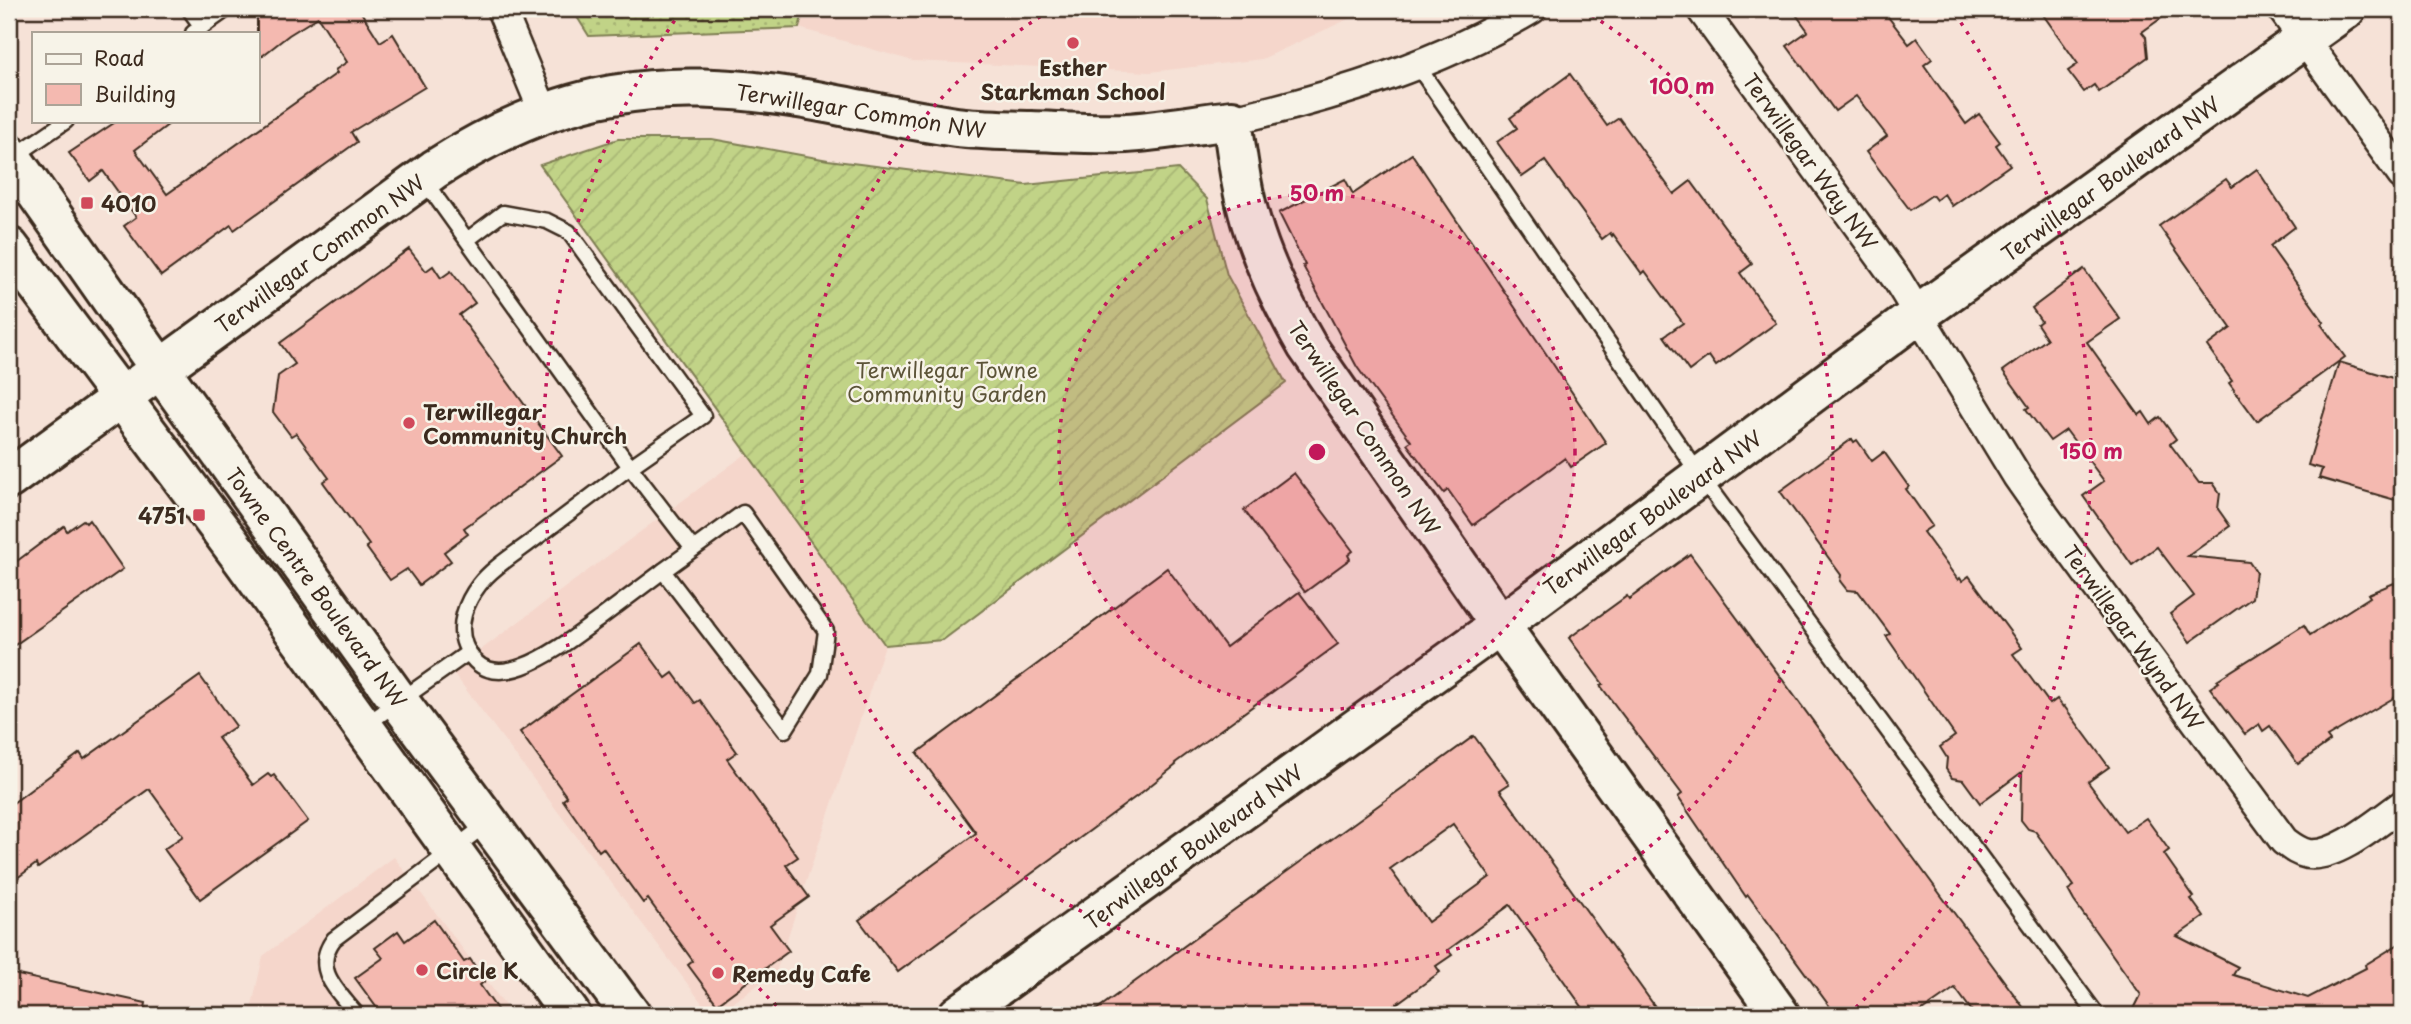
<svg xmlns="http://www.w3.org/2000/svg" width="2411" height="1024" font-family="'Playpen Sans',sans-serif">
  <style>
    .built { fill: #f5d6cb }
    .park { fill: url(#park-dots); stroke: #7e7e52; stroke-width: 2 }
    .garden { fill: url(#garden-furrows); stroke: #7e7e52; stroke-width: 2 }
    .building { fill: #f4b9b0; stroke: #3b2a1e; stroke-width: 2; fill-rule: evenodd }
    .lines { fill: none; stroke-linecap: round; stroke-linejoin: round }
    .lane-casing { stroke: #3b2a1e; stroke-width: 19 }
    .street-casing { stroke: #3b2a1e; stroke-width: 33 }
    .secondary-casing { stroke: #3b2a1e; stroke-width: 44 }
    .lane { stroke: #f7f3e8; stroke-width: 14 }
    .street { stroke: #f7f3e8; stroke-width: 28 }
    .secondary { stroke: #f7f3e8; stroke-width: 38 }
    .ring { fill: none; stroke: #c2185b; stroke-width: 3.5; stroke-dasharray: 3.5 7 }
    .poi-dot { fill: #d1495b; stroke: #f7f3e8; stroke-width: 2.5 }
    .labels { text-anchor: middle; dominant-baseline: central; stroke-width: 5; stroke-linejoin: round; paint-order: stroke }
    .poi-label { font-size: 21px; font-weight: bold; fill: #3b2a1e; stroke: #f7f3e8; text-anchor: start }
    .street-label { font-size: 21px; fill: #3b2a1e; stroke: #f7f3e8 }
    .park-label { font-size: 21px; fill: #5c5438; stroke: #f7f3e8 }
    .centre { fill: #c2185b; stroke: #f7f3e8; stroke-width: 3.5 }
    .ring-label { font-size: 21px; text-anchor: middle; font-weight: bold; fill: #c2185b; stroke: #f7f3e8; stroke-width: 5; stroke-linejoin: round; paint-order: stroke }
  </style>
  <defs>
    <pattern id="park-dots" width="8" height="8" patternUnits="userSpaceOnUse" patternTransform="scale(1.75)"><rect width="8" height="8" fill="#c1d387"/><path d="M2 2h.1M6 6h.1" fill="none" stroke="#a7b574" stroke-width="1.8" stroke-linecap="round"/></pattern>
    <pattern id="garden-furrows" width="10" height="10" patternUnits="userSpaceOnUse" patternTransform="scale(1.75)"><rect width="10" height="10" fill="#c1d387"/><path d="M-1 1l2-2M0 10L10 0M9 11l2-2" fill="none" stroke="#a7b574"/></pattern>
  </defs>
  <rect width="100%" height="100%" fill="#f6e2d7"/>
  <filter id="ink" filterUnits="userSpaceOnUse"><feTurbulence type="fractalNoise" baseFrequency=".0143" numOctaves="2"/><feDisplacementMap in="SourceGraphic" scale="14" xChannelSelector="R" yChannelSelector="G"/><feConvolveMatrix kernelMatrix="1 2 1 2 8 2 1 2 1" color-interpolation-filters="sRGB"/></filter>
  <g filter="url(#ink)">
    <g class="built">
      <polygon points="804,9 1370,9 1262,59 1150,72 913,61 799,28"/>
      <polygon points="747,453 885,645 776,972 716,1015 711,1015 452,671"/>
      <polygon points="394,857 512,1015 250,1015 263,956"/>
    </g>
    <polygon class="park" points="572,9 804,9 799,28 589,36"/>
    <polygon class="garden" points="618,139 712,139 828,160 1026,185 1178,169 1207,199 1227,275 1286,383 943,640 885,645 540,165"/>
    <g class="building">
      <polygon points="269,9 359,9 380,42 393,34 425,87 351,132 357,142 234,230 231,225 161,276 124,226 136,217 103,171 90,181 69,153 117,121 173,121 135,150 167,194 337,73 335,70 347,62 318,17 289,35 257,60 257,18"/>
      <polygon points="1792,9 1882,9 1909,44 1917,38 1932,59 1924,65 1966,124 1979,114 2000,142 1996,145 2010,165 1952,206 1944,194 1936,200 1932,195 1910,210 1866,152 1887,136 1856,96 1835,111 1787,46 1808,31"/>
      <polygon points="2039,9 2174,9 2142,32 2146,37 2148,57 2099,92 2094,85 2084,92 2068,71 2078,64"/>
      <polygon points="1570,74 1607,126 1619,118 1674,194 1691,181 1752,264 1740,273 1776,323 1716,366 1709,356 1689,371 1664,336 1683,323 1645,271 1642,274 1613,234 1612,236 1610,233 1602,239 1545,161 1522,177 1497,142 1517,128 1510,118"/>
      <polygon points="1412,154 1606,443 1571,467 1565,458 1473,525 1448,490 1444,493 1407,444 1411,441 1357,367 1303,266 1305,265 1279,213 1345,179 1353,194"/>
      <polygon points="2257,169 2295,227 2270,246 2324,322 2321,324 2345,357 2257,421 2229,383 2232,381 2207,346 2231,328 2159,226 2226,179 2232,187"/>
      <polygon points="409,249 426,271 433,266 441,278 451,271 475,303 459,315 562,456 464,528 468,534 444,552 451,561 419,585 407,569 390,580 366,547 369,545 323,482 329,478 296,433 291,436 273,412 278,376 295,364 280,343"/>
      <polygon points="2084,269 2120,319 2087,342 2139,415 2143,412 2151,424 2160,417 2176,439 2170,444 2199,483 2213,483 2220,493 2218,509 2230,526 2188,556 2249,562 2256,572 2252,598 2190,642 2170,614 2194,596 2157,547 2132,565 2083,496 2104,481 2066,430 2050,441 2026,409 2029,407 2003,371 2047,339 2037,324 2041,321 2032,308"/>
      <polygon points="2339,362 2396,379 2395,382 2402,384 2402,502 2319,478 2322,469 2308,465"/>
      <polygon points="1852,439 1854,442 1857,440 1872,461 1884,452 1909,487 1906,489 1932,526 1923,532 1958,580 1960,578 1962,581 1969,576 2022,648 2013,654 2050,704 2057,699 2063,707 2064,706 2109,767 2088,782 2125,832 2146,818 2169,850 2164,854 2194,897 2191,899 2204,917 2177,936 2238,967 2233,975 2308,998 2366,968 2365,965 2402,942 2402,1015 2131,1015 2141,995 2074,901 2068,890 2074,886 2035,831 2028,829 2021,820 2022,772 1980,803 1963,780 1952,778 1946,769 1947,758 1940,747 1955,736 1886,636 1890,634 1858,591 1847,590 1840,581 1841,575 1780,491"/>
      <polygon points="1294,473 1353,551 1348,555 1350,559 1305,592 1244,510"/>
      <polygon points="83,520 86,523 89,520 123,569 9,649 9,567 64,526 67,531"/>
      <polygon points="1690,554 1879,811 2029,1015 1975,1015 1955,988 1916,1015 1836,1015 1748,895 1746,897 1678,797 1682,794 1600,685 1603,684 1569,638 1627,596 1629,599"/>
      <polygon points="1167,568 1226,647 1299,592 1338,644 1175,763 1176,765 1141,793 898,972 859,920 976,833 917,753"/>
      <polygon points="2394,583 2402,603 2402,693 2327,737 2330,741 2298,764 2270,726 2263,731 2259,724 2245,734 2210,688 2219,682 2217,680 2304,625 2310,635 2370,597 2368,594"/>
      <polygon points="641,644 666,678 673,673 695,703 700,700 737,752 727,759 798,857 786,865 809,897 770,925 789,951 717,1004 688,965 693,961 648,899 643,903 603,848 599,851 563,800 567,797 520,732"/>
      <polygon points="200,676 236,726 218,738 253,785 268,774 271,777 274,775 308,821 200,899 164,849 183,836 149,789 38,868 36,864 9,884 9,806 80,753 84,759"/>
      <path d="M1474,736L1509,784L1500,790L1661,1015H1588L1510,905L1448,950L1452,955L1436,966L1440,972L1381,1015H1089ZM1453,824L1490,877L1428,922L1390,869Z"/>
      <polygon points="434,920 464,962 470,959 485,981 480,985 501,1015 382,1015 355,978 383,958 375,948 398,931 405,941"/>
      <polygon points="9,973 146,1003 144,1015 9,1015"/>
    </g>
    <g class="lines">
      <g class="lane-casing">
        <g id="lane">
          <polyline points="189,9 202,27"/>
          <polyline points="193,33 227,9"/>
          <polyline points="1417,65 1701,477 2097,1015"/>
          <polyline points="12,158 66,121"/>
          <polyline points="423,179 630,467 703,416 569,232 547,221 503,213 467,240"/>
          <polygon points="743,513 826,631 820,674 785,730 663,571"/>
          <path d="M663,571C642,587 620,603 599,619C568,641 490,707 465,645C457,625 466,602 479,585C492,568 515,554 532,541C565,516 597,492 630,467L693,549"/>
          <polyline points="364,726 469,652"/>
          <path d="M357,1015C338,991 311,969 334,939L488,823"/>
        </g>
      </g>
      <g class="street-casing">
        <g id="street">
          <polyline points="501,9 544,113"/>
          <path d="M1701,9L1898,281L2017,476L2045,516L2284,841C2292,847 2298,852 2308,854C2337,858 2379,821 2402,805"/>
          <polyline points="2282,9 2402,175"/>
          <path d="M1232,120C1337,96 1439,64 1532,9"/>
        </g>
      </g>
      <g class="secondary-casing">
        <g id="secondary">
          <polyline points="9,154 160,369 398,700 631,1015"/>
          <polyline points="9,247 243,560 571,1015"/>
          <path d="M9,479L435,169C560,89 660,75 805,99C856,108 906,120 956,127C981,130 1006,130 1031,131C1063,132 1094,134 1126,133C1161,131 1197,124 1232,120C1237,154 1241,189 1251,222C1264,266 1284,306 1307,346L1500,625L1780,1015"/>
          <polyline points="958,1015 1500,625 1919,314 2346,9"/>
        </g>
      </g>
      <use href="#lane" class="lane"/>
      <use href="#street" class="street"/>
      <use href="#secondary" class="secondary"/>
    </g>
  </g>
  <circle cx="1317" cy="452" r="258" fill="#c2185b" fill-opacity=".12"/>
  <g class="ring">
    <circle cx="1317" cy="452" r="258"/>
    <path d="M1583 10A516 516 0 1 1 1051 10"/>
    <path d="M784 1013A774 774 0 0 1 679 14M1955 14A774 774 0 0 1 1850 1013"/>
  </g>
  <g class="poi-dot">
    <circle cx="1073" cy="43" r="7"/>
    <rect x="80" y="196" width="14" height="14" rx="3.5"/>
    <circle cx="409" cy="423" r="7"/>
    <rect x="192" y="508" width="14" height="14" rx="3.5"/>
    <circle cx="422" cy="970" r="7"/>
    <circle cx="718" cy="973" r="7"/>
  </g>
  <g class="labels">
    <g class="poi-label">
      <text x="1073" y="67" text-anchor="middle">Esther<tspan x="1073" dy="24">Starkman School</tspan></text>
      <text x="101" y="203">4010</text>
      <text x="423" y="411">Terwillegar<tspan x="423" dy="24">Community Church</tspan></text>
      <text x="185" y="515" text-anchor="end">4751</text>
      <text x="436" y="970">Circle K</text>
      <text x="732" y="973">Remedy Cafe</text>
    </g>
    <g class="street-label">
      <text transform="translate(861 110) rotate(9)">Terwillegar Common NW</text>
      <text transform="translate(1811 161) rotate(54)">Terwillegar Way NW</text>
      <text transform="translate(2110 178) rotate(-36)">Terwillegar Boulevard NW</text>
      <text transform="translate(319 253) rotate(-36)">Terwillegar Common NW</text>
      <text transform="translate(1365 427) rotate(56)">Terwillegar Common NW</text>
      <text transform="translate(1652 512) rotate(-36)">Terwillegar Boulevard NW</text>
      <text transform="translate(317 587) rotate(54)">Towne Centre Boulevard NW</text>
      <text transform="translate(2134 637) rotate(54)">Terwillegar Wynd NW</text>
      <text transform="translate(1193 846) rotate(-36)">Terwillegar Boulevard NW</text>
    </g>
    <g class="park-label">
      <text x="947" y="369">Terwillegar Towne<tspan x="947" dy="24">Community Garden</tspan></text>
    </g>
  </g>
  <circle cx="1317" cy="452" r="10" class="centre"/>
  <g class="ring-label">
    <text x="1682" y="94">100 m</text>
    <text x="1317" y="201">50 m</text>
    <text x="2091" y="459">150 m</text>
  </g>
  <rect width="2411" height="1024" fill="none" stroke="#f7f3e8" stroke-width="35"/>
  <rect x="18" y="18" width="2376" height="989" fill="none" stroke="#3b2a1e" stroke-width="2.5" filter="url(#ink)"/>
  <rect x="32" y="32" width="228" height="91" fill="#f7f3e8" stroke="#aca397" stroke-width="2"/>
  <rect x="46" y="54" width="35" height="10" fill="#f7f3e8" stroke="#aca397" stroke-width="2"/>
  <text x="94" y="66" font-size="21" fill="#3b2a1e">Road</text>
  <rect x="46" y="84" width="35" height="21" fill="#f4b9b0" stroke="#aca397" stroke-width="2"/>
  <text x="94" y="102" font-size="21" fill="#3b2a1e">Building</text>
</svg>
